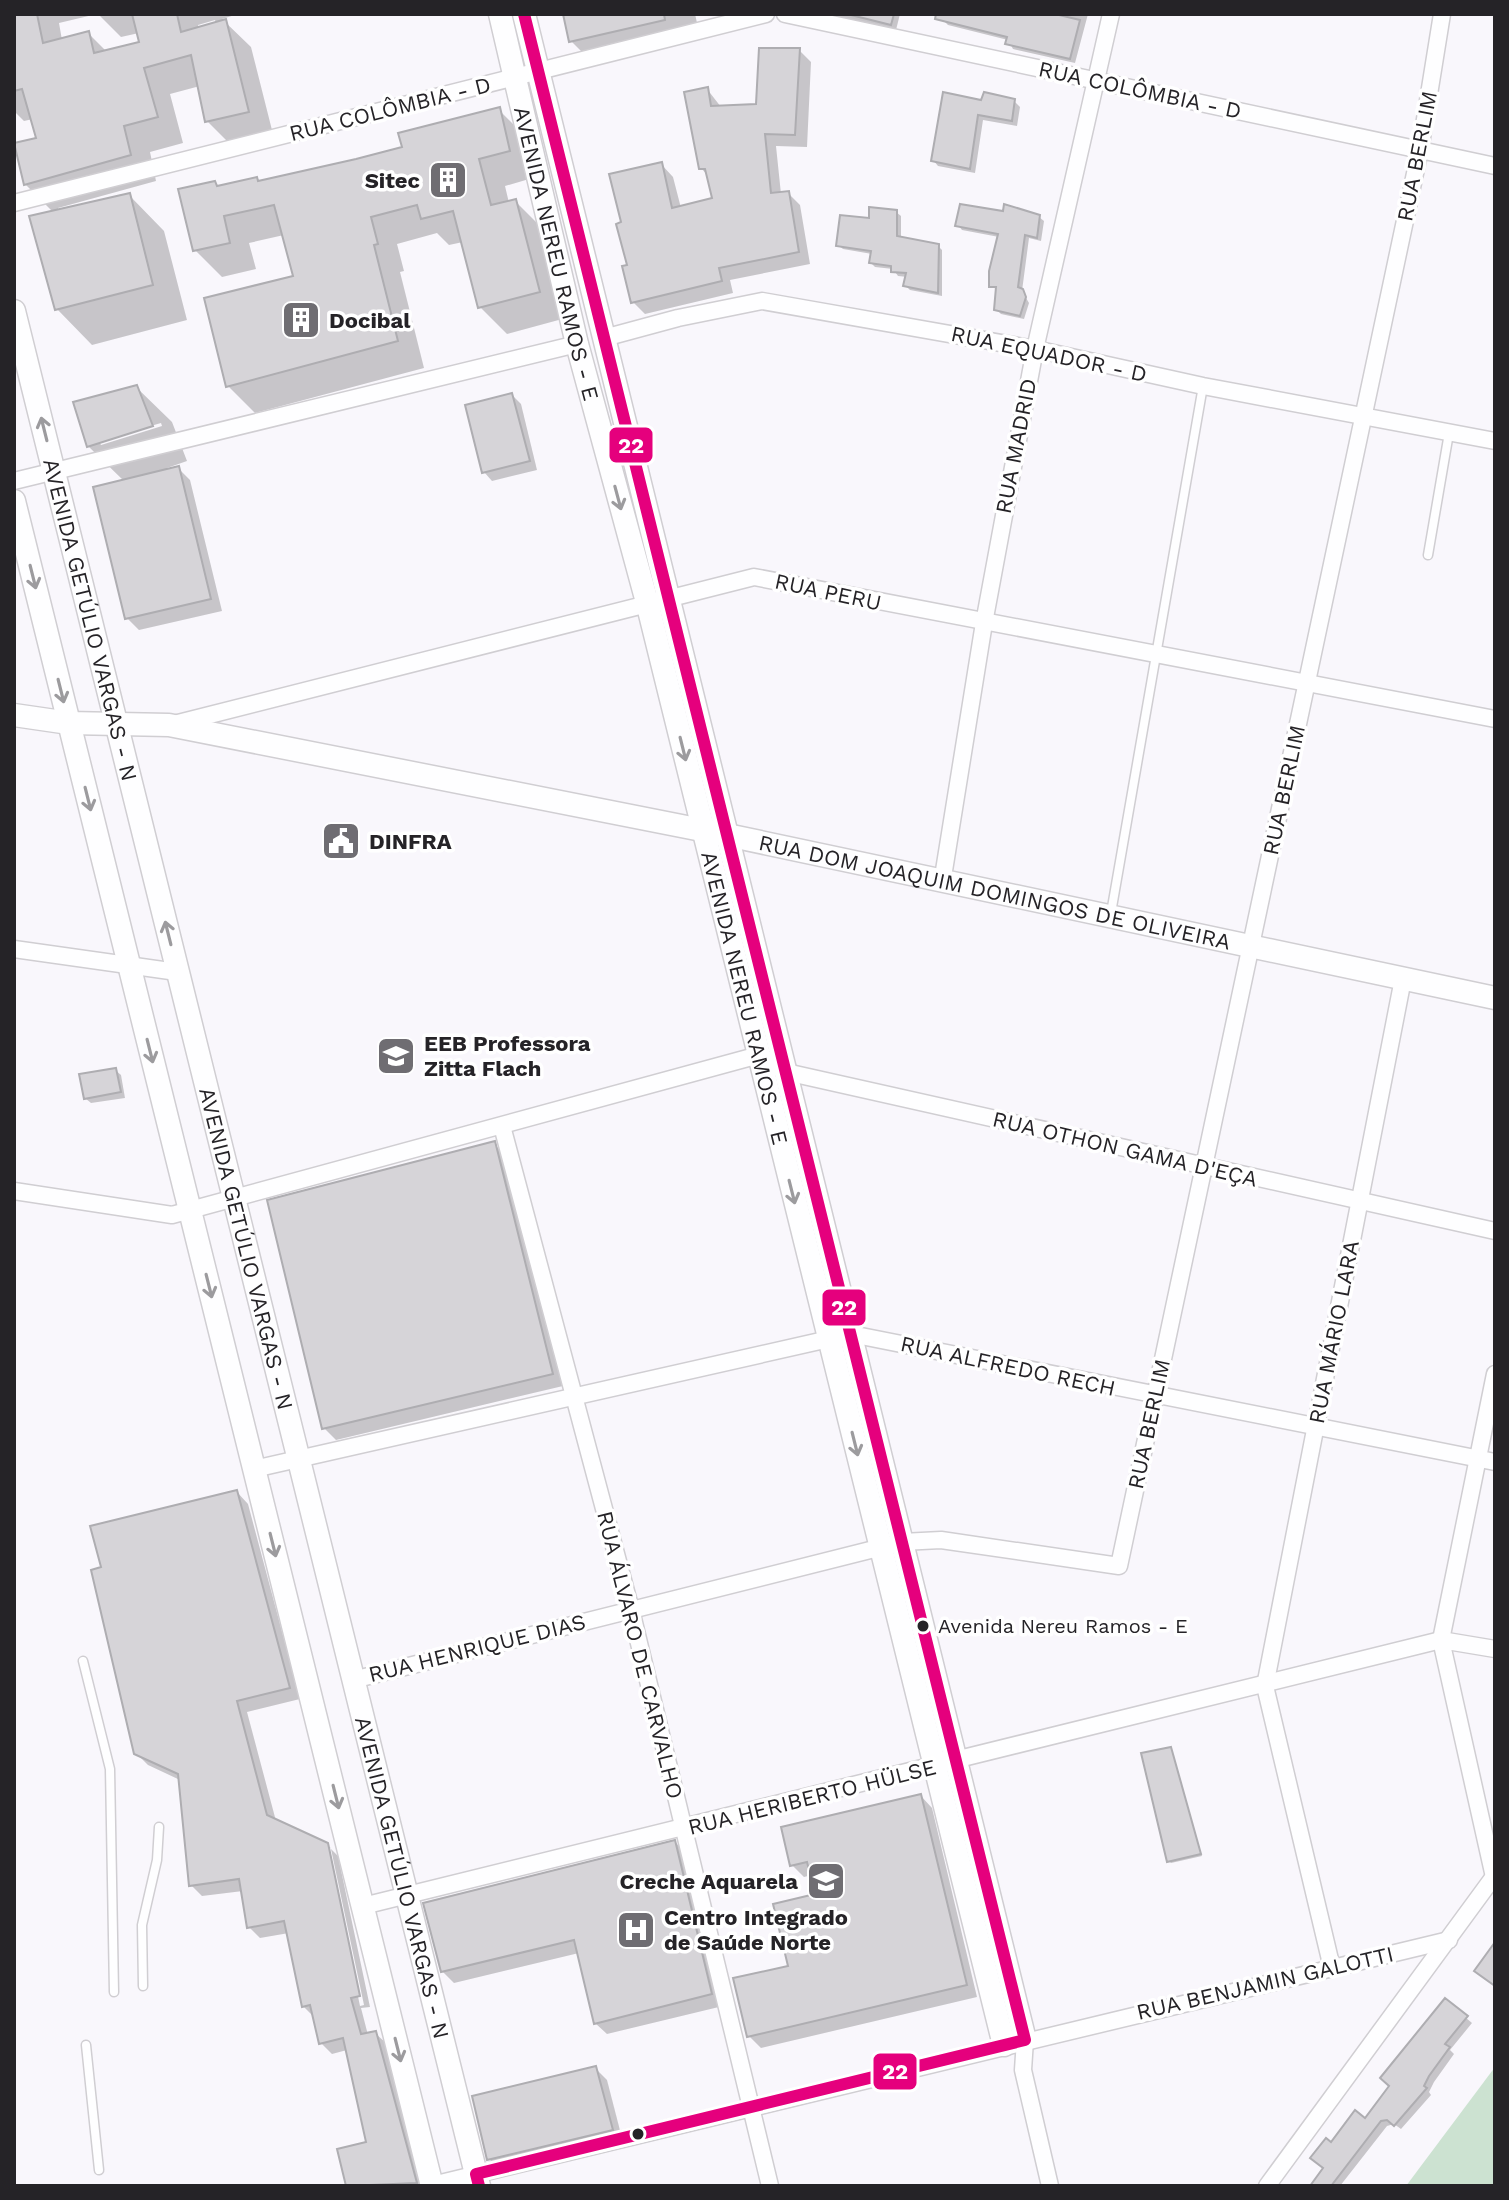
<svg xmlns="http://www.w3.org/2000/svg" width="1509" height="2200" font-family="'Work Sans',sans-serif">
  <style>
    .forest { fill: #cce2d1 }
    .shadow { fill: #0003; fill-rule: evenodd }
    .building { fill: #d6d4d8; stroke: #aeadb1; stroke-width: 2 }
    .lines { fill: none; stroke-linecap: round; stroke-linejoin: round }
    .lane-casing { stroke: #d0ced2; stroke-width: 11 }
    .street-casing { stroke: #d0ced2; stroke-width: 19 }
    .secondary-casing { stroke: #d0ced2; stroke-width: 25 }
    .lane { stroke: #fefeff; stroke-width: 8 }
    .street { stroke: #fefeff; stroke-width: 16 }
    .secondary { stroke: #fefeff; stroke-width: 22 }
    .bus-1-casing { stroke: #fff; stroke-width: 18 }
    .bus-1 { stroke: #e5007d; stroke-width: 12 }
    .oneway { stroke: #9c9b9e }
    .bus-dot { fill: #252327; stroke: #fff; stroke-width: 3 }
    .labels { text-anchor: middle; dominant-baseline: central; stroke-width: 7; stroke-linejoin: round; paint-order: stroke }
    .bus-label { font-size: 20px; fill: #252327; stroke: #fff; text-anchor: start }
    .street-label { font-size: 22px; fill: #252327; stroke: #fff }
    .poi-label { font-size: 22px; font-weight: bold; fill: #252327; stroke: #fff; text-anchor: start }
    .line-badge { stroke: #fff; stroke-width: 3 }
    .badge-label { font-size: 22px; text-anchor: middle; font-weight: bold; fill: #fff }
  </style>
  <rect width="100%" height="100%" fill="#f9f7fc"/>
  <polygon class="forest" points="1495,2067 1495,2186 1406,2186"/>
  <g class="shadow">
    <path d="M14,14H97L59,23L62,40L88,33L107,52L141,43L139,33L121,37L98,14H238L222,19L251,47L274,138L234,148L207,121L200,86L170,94L183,143L150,152L156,181L58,208L59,212L129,195L164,231L187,320L92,345L57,309L54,213L25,184L38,139L33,119L24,121L14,111ZM215,20L216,24L199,29L198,25Z"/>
    <polygon points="563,14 695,14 700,36 591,61 571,41"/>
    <polygon points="823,14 900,14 896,30"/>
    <polygon points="944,14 1088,14 1075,63 1013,49 1008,40 948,25 943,20"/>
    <polygon points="799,50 811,62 807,147 776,146 781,194 788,193 800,205 810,264 730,280 733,293 645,314 633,302 623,224 661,164 673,177 681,208 714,200 709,177 701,168 707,89 721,107 758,106"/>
    <polygon points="1014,101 1020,107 1017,126 983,120 975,173 938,166 933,160 983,103"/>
    <polygon points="499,110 526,137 536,177 505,186 509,203 515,201 542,228 566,318 507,334 480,307 463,242 449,245 437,233 397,244 404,271 400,272 424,368 255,413 228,386 295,278 284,235 249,243 256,269 222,277 195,250 215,183 219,188 260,183 404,148"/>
    <polygon points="896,212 901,216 901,239 938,246 942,250 942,296 910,290 905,285 908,277 898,276 893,269 875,267 871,263 872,254 843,249 838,245 871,220"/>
    <polygon points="1039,217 1044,221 1041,241 1029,238 1022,291 1029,303 1024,319 1001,314 996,309 998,290 991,286 999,237 962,230 958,225"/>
    <path d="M136,387L172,422L187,461L167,468V471L178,468L190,480L222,611L139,630L127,618L124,481L88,446ZM161,423L162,426L101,445L99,441Z"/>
    <polygon points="512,395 521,404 537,470 492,481 484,472"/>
    <polygon points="115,1070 121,1075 125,1098 91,1103 85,1098"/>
    <polygon points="494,1144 506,1156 563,1386 336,1440 324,1428"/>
    <polygon points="237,1492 248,1504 300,1699 247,1712 276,1821 331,1848 327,1848 360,2006 364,2005 331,1849 338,1856 370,2007 361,2008 368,2035 375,2033 387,2044 425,2186 348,2186 339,2150 369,2143 347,2050 332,2054 321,2043 315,2018 303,2006 289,1933 260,1938 249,1927 243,1891 202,1896 191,1885 180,1780 148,1765 136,1753 103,1569"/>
    <polygon points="1170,1750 1202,1856 1171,1863 1169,1861"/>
    <polygon points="921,1796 932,1808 977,1997 761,2048 749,2036 790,1967 817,1895 812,1875 804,1877 792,1865"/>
    <polygon points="675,1842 687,1854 723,2006 607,2034 595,2023 579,1953 454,1983 442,1971"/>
    <polygon points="1446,2001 1472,2023 1450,2050 1454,2054 1434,2082 1429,2092 1431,2095 1401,2129 1394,2124 1387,2126 1340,2186 1312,2186 1325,2169 1331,2145 1366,2121"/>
    <polygon points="595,2068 607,2080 623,2142 501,2171 489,2159"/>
  </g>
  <g class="building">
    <polygon points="14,14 37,14 43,43 89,31 94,53 139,42 132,14 177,14 181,32 226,19 249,112 205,122 191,55 144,68 158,117 124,126 131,155 24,185 14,143 36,138 22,89 14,91"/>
    <polygon points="563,14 664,14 665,20 569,42"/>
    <polygon points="847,14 894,14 891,25"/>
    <polygon points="936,14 1055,14 1080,20 1070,59 1005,44 1007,37 935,19"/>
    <polygon points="759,48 800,48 795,135 765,134 771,193 789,191 799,252 719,268 722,281 631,303 622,266 627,265 616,224 621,222 609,174 662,162 672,208 712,198 705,169 699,169 684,92 708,87 711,106 756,104"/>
    <polygon points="943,92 981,100 984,92 1015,99 1012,121 978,115 970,169 931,161"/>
    <polygon points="500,107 510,151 479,159 491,205 516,199 540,292 478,308 453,211 421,219 417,205 371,217 378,244 374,245 398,341 226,387 204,298 293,276 274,205 224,216 230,243 193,251 178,189 215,181 217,186 257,177 258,181 356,159 402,147 398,133"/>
    <polygon points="130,193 153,285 55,310 29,216"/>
    <polygon points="960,204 1003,211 1004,204 1040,215 1037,238 1025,235 1018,287 1023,289 1026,297 1020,316 994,310 996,287 989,287 989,271 998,234 955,226"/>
    <polygon points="869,207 897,210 897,236 939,244 938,293 903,286 906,273 891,272 891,266 869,263 871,251 836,246 840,215 869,218"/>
    <polygon points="137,385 153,426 87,447 73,402"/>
    <polygon points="512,393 530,461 482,473 465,405"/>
    <polygon points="179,466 211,599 125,619 93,487"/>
    <polygon points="116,1068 121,1092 84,1099 79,1074"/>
    <polygon points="495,1141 553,1374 322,1429 267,1200"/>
    <polygon points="237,1490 290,1688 237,1701 267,1815 328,1843 360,1996 351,1998 361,2034 376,2031 417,2183 346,2186 337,2149 366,2142 343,2038 319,2044 310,2005 302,2007 284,1921 247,1928 239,1879 189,1886 178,1774 134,1754 91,1570 101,1567 90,1526"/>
    <polygon points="1171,1747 1201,1854 1167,1862 1141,1753"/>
    <polygon points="921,1794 967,1985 747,2037 733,1978 788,1966 773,1904 815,1894 807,1862 790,1866 781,1827"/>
    <polygon points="675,1840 712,1994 594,2024 574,1940 441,1972 423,1903"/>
    <polygon points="1495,1942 1495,1986 1474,1971"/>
    <polygon points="1445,1998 1468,2016 1445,2044 1450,2047 1429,2076 1424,2086 1427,2088 1394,2126 1387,2120 1381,2121 1331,2186 1310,2186 1323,2168 1310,2158 1326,2138 1331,2142 1355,2110 1365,2118 1389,2086 1380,2078"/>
    <polygon points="596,2066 613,2130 487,2160 472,2096"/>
  </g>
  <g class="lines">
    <g class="lane-casing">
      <g id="lane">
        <polyline points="1428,555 1449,433"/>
        <polyline points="1111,913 1203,386"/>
        <polyline points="83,1661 110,1769 114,1992"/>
        <polyline points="143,1986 142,1925 157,1860 159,1827"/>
        <polyline points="86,2045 99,2170"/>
      </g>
    </g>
    <g class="street-casing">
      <g id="street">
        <polyline points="785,14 1495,166"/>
        <polyline points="14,203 766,14"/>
        <polyline points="604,338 678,318 762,301 1035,349 1203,386 1495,441"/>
        <polyline points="14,481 577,344"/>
        <polyline points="174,724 754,577 1495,719"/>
        <polyline points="942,883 984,623 1035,349 1111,14"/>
        <polyline points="14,949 177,972"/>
        <polyline points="502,1126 631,1610 770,2186"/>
        <polyline points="14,1191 172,1215 759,1055 786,1072 1495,1231"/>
        <polyline points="254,1469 851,1334 1495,1462"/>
        <polyline points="353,1680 902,1542 941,1540 1119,1566 1420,150 1442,14"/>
        <polyline points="1494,1877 1441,1640 1495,1374"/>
        <polyline points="363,1906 1441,1640 1495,1649"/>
        <polyline points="1332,1968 1265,1686 1403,979"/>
        <polyline points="1025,2040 1023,2070 1050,2186"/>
        <polyline points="428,2186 1449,1940"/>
        <polyline points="1267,2186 1495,1875"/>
      </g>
    </g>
    <g class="secondary-casing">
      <g id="secondary">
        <path id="s1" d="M500,14L577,344L647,602L1004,2045"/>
        <polyline points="524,14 1025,2040"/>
        <path id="s2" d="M14,311L479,2186"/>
        <polyline points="14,501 432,2186"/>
        <path id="s3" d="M14,715L69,723L169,725L727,835L1495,998"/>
      </g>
    </g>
    <use href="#lane" class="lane"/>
    <use href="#street" class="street"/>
    <use href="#secondary" class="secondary"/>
    <g class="bus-1-casing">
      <polyline id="bus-1" points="479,2186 476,2174 1025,2040 524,14"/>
    </g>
    <use href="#bus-1" class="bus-1"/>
  </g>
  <defs><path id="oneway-shaft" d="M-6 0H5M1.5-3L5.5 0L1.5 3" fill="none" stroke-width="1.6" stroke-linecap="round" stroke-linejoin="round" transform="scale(2)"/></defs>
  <g class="oneway">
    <use href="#oneway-shaft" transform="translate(44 429) rotate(-104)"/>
    <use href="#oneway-shaft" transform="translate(618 498) rotate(75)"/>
    <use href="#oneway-shaft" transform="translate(33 577) rotate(76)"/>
    <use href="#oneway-shaft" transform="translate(61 691) rotate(76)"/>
    <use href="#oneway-shaft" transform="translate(683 749) rotate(76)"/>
    <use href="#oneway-shaft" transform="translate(88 799) rotate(76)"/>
    <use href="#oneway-shaft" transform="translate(168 933) rotate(-104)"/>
    <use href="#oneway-shaft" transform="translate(150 1051) rotate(76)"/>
    <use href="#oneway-shaft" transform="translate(792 1192) rotate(76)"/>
    <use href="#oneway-shaft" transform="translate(209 1286) rotate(76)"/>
    <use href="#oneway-shaft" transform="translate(855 1444) rotate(76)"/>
    <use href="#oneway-shaft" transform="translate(273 1545) rotate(76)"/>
    <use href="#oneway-shaft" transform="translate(336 1797) rotate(76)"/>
    <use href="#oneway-shaft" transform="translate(398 2050) rotate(76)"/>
  </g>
  <defs>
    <g id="building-square" transform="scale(2)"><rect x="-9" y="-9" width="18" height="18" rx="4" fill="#6f6d72" stroke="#fff"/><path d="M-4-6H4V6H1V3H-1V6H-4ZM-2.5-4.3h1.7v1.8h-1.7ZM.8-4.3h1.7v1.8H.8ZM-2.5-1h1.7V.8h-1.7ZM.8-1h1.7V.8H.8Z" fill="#fff"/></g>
    <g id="civic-square" transform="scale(2)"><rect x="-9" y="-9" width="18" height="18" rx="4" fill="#6f6d72" stroke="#fff"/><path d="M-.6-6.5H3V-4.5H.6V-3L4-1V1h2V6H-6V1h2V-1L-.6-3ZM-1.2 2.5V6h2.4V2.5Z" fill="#fff"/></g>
    <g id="school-square" transform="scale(2)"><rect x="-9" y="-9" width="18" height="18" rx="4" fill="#6f6d72" stroke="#fff"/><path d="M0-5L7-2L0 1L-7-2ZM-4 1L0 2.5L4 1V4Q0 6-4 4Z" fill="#fff"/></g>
    <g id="hospital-square" transform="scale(2)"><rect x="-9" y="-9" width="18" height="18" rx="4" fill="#6f6d72" stroke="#fff"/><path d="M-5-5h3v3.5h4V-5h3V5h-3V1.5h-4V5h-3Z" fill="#fff"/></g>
  </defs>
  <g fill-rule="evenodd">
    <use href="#building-square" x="448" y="180"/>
    <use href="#building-square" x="301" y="320"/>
    <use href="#civic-square" x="341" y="841"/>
    <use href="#school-square" x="396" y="1056"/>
    <use href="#school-square" x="826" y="1881"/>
    <use href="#hospital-square" x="636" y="1930"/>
  </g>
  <g class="bus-dot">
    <circle cx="923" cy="1626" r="7"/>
    <circle cx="638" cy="2134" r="7"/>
  </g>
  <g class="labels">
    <g class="bus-label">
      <text x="938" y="1626">Avenida Nereu Ramos - E</text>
    </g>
    <g class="street-label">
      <text transform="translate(1140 90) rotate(12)">RUA COLÔMBIA - D</text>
      <text transform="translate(390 109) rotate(-14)">RUA COLÔMBIA - D</text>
      <text transform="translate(1417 156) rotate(-79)">RUA BERLIM</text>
      <text stroke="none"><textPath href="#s1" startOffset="246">AVENIDA NEREU RAMOS - E</textPath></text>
      <text transform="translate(1049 354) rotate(12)">RUA EQUADOR - D</text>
      <text transform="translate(1016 446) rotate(-79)">RUA MADRID</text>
      <text transform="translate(828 592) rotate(12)">RUA PERU</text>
      <text stroke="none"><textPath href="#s2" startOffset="318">AVENIDA GETÚLIO VARGAS - N</textPath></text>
      <text transform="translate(1284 790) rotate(-78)">RUA BERLIM</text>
      <text stroke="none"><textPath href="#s3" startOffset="998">RUA DOM JOAQUIM DOMINGOS DE OLIVEIRA</textPath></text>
      <text stroke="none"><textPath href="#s1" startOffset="1014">AVENIDA NEREU RAMOS - E</textPath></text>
      <text transform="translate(1125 1149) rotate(13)">RUA OTHON GAMA D'EÇA</text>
      <text stroke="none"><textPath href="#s2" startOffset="966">AVENIDA GETÚLIO VARGAS - N</textPath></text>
      <text transform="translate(1334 1332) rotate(-79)">RUA MÁRIO LARA</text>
      <text transform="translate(1008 1366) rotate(12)">RUA ALFREDO RECH</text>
      <text transform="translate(1149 1424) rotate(-78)">RUA BERLIM</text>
      <text transform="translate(477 1648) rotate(-14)">RUA HENRIQUE DIAS</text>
      <text transform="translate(640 1655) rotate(76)">RUA ÁLVARO DE CARVALHO</text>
      <text transform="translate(812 1797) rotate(-14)">RUA HERIBERTO HÜLSE</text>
      <text stroke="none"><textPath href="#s2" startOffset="1614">AVENIDA GETÚLIO VARGAS - N</textPath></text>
      <text transform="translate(1265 1983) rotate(-13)">RUA BENJAMIN GALOTTI</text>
    </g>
    <g class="poi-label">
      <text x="420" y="180" text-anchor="end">Sitec</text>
      <text x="329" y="320">Docibal</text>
      <text x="369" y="841">DINFRA</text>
      <text x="424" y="1043">EEB Professora<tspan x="424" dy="25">Zitta Flach</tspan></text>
      <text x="798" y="1881" text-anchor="end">Creche Aquarela</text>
      <text x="664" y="1917">Centro Integrado<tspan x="664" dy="25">de Saúde Norte</tspan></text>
    </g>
  </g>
  <g class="line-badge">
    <rect x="608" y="426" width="46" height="38" rx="8" fill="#e5007d"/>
    <rect x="821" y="1288" width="46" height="39" rx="8" fill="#e5007d"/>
    <rect x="872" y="2052" width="46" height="39" rx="8" fill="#e5007d"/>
  </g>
  <g class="badge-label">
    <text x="631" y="453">22</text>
    <text x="844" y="1315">22</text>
    <text x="895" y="2079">22</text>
  </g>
  <rect width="1509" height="2200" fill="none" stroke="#252327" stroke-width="32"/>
</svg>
